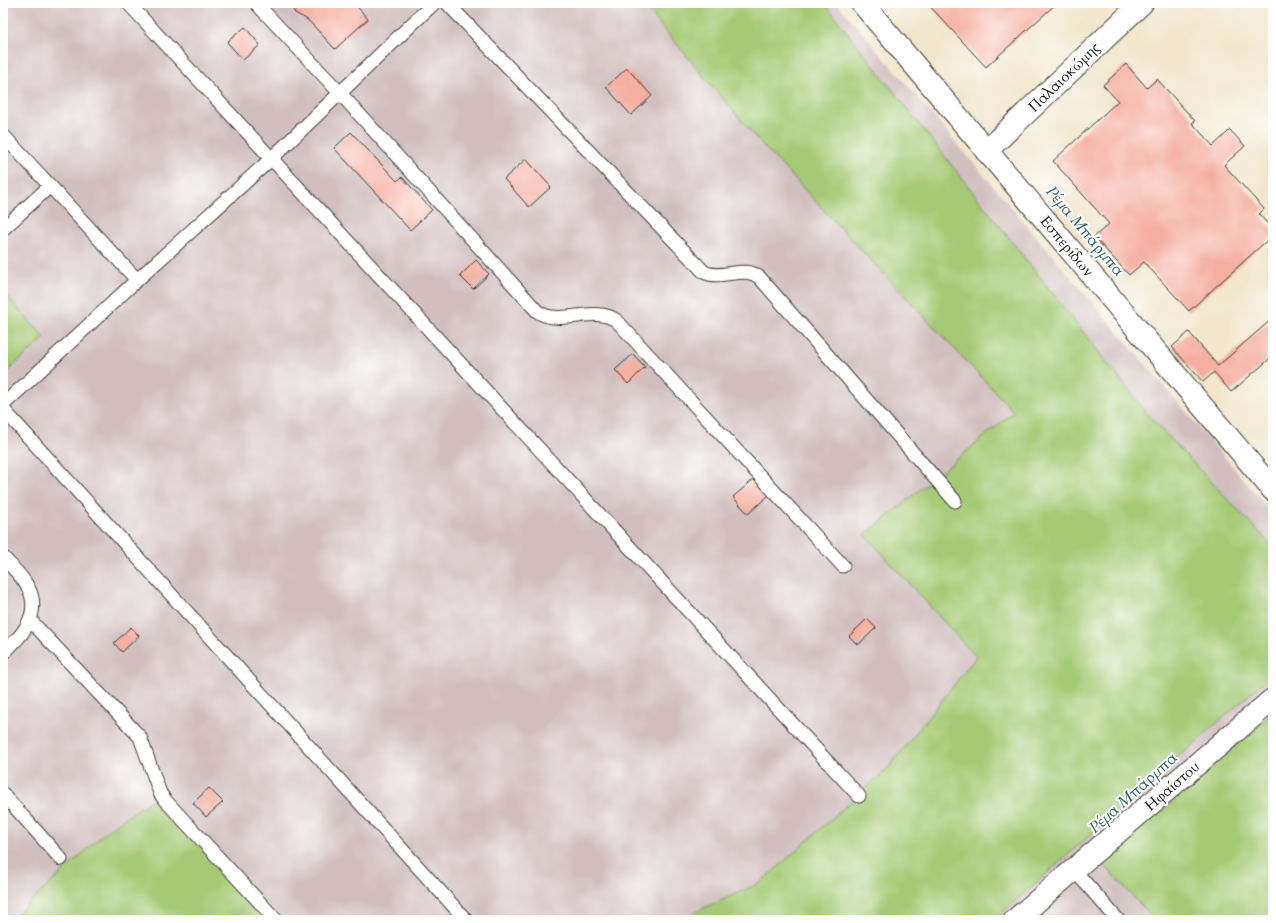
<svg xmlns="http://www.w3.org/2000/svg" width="1276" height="923" font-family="Cardo,serif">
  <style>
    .industrial { fill: #d1bfbf }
    .green { fill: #a4ca74; stroke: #607348 }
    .building { fill: #f5afa0 }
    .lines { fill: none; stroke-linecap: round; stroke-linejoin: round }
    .service-casing { stroke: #3c3a36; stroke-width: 15 }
    .minor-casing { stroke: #3c3a36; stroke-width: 24 }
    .tertiary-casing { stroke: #3c3a36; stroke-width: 24 }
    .service { stroke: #fff; stroke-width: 13 }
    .minor { stroke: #fff; stroke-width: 22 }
    .tertiary { stroke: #fff; stroke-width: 22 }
    .labels { text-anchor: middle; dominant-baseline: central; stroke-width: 4; stroke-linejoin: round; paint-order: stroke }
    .street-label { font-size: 15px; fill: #1c1c1c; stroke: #fff }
    .water-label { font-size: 16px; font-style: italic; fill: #2f6167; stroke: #fff }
  </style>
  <rect width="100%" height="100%" fill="#fff"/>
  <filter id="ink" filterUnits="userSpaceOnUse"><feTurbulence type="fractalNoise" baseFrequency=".025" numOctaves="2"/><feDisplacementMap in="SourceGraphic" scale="8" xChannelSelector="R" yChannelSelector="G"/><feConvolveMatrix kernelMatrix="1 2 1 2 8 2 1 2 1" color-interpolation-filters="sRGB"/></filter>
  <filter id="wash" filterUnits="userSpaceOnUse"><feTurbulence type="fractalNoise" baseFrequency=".012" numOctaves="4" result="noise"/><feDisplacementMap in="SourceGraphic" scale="16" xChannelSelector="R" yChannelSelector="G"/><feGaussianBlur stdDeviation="0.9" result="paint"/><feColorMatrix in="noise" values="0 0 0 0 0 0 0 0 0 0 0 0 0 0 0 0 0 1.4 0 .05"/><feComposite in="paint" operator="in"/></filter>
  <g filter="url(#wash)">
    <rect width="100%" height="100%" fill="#f2e6cc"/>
    <polygon class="industrial" points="3,3 837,3 1273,514 1273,920 3,920"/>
    <g class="green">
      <polygon points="642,3 824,3 1149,416 1273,547 1273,674 994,920 681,920 702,909 760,883 889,767 976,657 865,535 1014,412 756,138"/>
      <polygon points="3,292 45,338 3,375"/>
      <polygon points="1273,713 1273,920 1155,920 1102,863"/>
      <polygon points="158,796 273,920 11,920 110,828"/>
    </g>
    <g id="blocks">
      <g class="building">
        <polygon points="290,3 354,3 368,19 335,49 308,20 295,13"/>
        <polygon points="927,3 1057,3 986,67"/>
        <polygon points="245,27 260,45 243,60 227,42"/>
        <polygon points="1126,64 1147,88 1157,79 1195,121 1192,123 1213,146 1230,130 1245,146 1224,165 1264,209 1259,214 1273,230 1273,235 1189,311 1144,262 1129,275 1094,237 1109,224 1053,161 1118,101 1103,85"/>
        <polygon points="627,68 652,96 631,115 606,87"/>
        <polygon points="351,132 397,181 402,177 432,210 410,230 334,148"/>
        <polygon points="526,159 551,187 529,207 504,179"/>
        <polygon points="476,260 489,274 473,289 460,276"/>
        <polygon points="1273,318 1273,356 1231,392 1214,372 1203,382 1172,347 1189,332 1218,366"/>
        <polygon points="633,354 645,367 628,384 615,370"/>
        <polygon points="755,478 769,495 748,514 733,497"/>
        <polygon points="867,619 876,628 858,645 849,636"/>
        <polygon points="131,627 139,636 122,652 114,643"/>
        <polygon points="209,788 223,802 206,817 193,803"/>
      </g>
    </g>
  </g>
  <g filter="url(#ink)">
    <use href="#blocks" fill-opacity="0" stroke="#3c3a36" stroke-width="1"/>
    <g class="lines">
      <g class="service-casing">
        <g id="service">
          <polyline points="128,3 859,796"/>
          <path d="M256,3L340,93L537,311C558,328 597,304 617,321L843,566"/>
          <path d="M447,3L704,272C721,281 745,264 760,278L955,501"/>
          <polyline points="3,135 137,280"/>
          <polyline points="3,229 50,186"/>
          <polyline points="3,405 137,280 271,159 434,3"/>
          <polyline points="3,409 466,920"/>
          <path d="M3,557C13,568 26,580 31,594C39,618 19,639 3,653"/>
          <polyline points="30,620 140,737 160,793 164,799 276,920"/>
          <polyline points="3,794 61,859"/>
          <polyline points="1074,870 1118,920"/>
        </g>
      </g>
      <g class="minor-casing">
        <g id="minor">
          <polyline points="986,151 1142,3"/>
          <polyline points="1015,920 1273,699"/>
        </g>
      </g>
      <g class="tertiary-casing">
        <polyline id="tertiary" points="862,3 1273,490"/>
      </g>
      <use href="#service" class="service"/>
      <use href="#minor" class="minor"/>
      <use href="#tertiary" class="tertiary"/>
    </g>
  </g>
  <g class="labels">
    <g class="street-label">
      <text transform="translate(1064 77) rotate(-44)">Παλαιοκώμης</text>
      <text transform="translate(1067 246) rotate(50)">Εσπερίδων</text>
      <text transform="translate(1172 786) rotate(-41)">Ηφαίστου</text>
    </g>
    <g class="water-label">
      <text transform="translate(1085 231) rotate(50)">Ρέμα Μπάρμπα</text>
      <text transform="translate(1133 793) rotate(-42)">Ρέμα Μπάρμπα</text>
    </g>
  </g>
  <rect width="1276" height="923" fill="none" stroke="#fff" stroke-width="16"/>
</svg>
